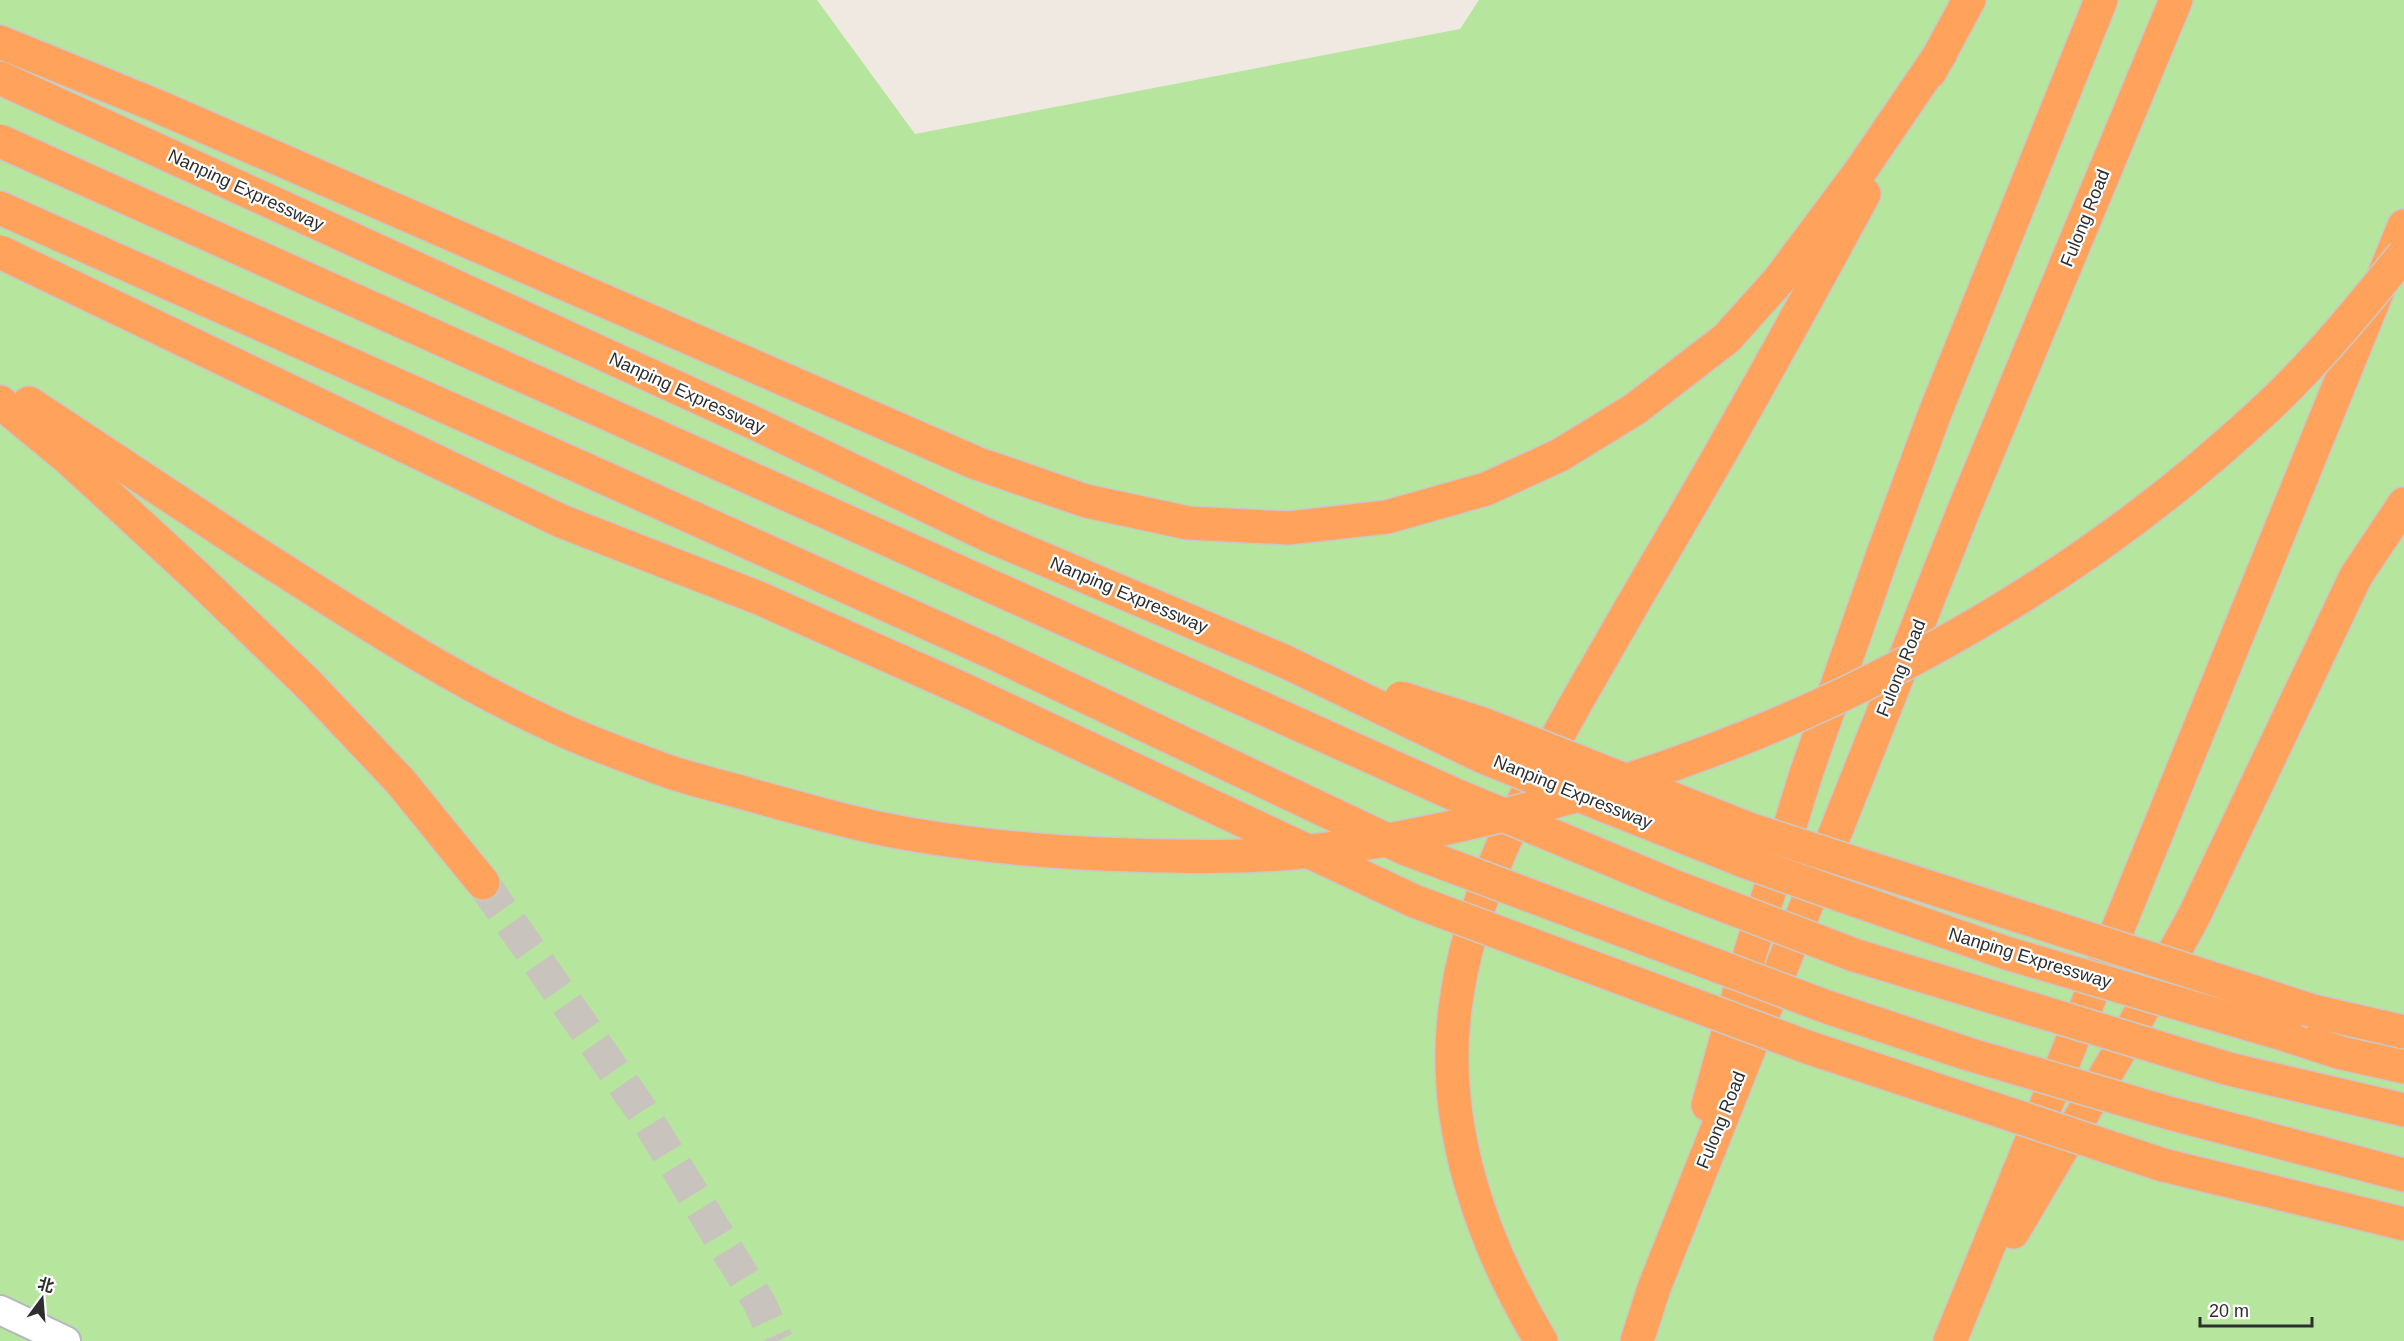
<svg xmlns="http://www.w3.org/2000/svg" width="2404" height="1341" font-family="Helvetica,'Noto Sans SC',sans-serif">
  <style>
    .green { fill: #b6e59e }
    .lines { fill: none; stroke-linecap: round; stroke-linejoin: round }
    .highway-tunnel { stroke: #c8c4bd; stroke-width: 33; stroke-dasharray: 33 16; stroke-linecap: butt }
    .street-casing { stroke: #b4b7c1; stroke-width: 32 }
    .highway-casing { stroke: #c9c9c9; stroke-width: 36 }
    .street { stroke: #fff; stroke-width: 28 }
    .highway { stroke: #ffa35c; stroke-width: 33 }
    .highway-bridge-casing { stroke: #c9c9c9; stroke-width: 36; stroke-linecap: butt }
    .highway-bridge { stroke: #ffa35c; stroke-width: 33 }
    .labels { text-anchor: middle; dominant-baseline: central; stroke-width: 4.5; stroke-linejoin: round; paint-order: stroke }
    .street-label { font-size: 18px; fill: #2e2e2e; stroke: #fff }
  </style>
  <rect width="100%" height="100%" fill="#efe9e1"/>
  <polygon class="green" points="0,0 817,0 915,134 1460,29 1479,0 2404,0 2404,1341 0,1341"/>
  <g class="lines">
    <polyline class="highway-tunnel" points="483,883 642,1111 759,1302 777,1341"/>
    <g class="street-casing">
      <polyline id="street" points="0,1310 66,1341"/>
    </g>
    <g class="highway-casing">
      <g id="highway">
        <polyline points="0,42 157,106 976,463 1086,501 1188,523 1288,528 1387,517 1486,489 1560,455 1635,409 1727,338 1779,280 1859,173 1941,53"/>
        <polyline points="1930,72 1969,0"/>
        <polyline points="0,78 752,422"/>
        <polyline points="0,208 607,479"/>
        <polyline points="0,402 70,460 196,576 309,685 400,781 483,883"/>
        <polyline points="29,403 256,553"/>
        <polyline points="2313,1011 2404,1032"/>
        <polyline points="2289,1036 2341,1053 2404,1067"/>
        <polyline points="2229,1069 2404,1110"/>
        <polyline points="1708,1105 1749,957 1806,774 1884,551 1935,413 2101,0"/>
        <polyline points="2169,1113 2404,1175"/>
        <polyline points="2163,1165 2404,1224"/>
        <polyline points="2013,1232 2119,1052 2194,916 2356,576 2404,504"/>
        <path d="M1541,1341C1482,1243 1440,1125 1455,1009C1469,898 1522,799 1576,703C1605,652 1635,600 1665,549C1734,432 1799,314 1864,194"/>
        <polyline points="1637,1341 1654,1288 1965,507 2176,0"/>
        <polyline points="1950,1341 2404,226"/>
      </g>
    </g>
    <use href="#street" class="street"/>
    <use href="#highway" class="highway"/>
    <g class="highway-bridge-casing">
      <g id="highway-bridge">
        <polyline points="0,141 1458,796 1676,887 1854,955 2229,1069"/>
        <polyline points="0,252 561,521 759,598 965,690 1414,901 1807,1047 2163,1165"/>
        <polyline points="752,422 987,535 1284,661 1483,757 1746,862 2006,953 2289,1036"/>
        <polyline points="607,479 991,652 1406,849 1827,1007 1968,1054 2169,1113"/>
        <path d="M256,553C351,613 445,676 547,723C586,742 629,757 670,772C697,781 724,787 751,795C805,810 860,826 915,835C986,847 1058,853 1131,855C1191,857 1251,858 1311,851C1375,844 1438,831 1500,816C1784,747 2055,607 2268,407C2318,360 2361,307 2404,254"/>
        <polyline points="1401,698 1483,724 1752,830 2313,1011"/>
      </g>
    </g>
    <use href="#highway-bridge" class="highway-bridge"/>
  </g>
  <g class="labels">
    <g class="street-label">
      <text transform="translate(246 190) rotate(25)">Nanping Expressway</text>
      <text transform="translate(2085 218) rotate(-68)">Fulong Road</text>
      <text transform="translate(687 393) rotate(25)">Nanping Expressway</text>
      <text transform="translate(1129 595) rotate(23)">Nanping Expressway</text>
      <text transform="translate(1901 668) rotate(-68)">Fulong Road</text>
      <text transform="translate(1573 792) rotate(22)">Nanping Expressway</text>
      <text transform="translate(2030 958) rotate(17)">Nanping Expressway</text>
      <text transform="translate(1721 1120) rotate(-68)">Fulong Road</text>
    </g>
  </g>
  <g transform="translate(42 1299) rotate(16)" stroke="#ffffff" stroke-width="4.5" paint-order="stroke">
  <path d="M0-4.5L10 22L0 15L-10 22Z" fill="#2e2e2e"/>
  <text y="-9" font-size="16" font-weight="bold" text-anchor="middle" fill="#2e2e2e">北</text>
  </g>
  <path d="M2200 1317v9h112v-9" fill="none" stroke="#2e2e2e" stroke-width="3"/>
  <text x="2209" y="1317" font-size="18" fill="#2e2e2e" stroke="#ffffff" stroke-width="4.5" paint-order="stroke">20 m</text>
</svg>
